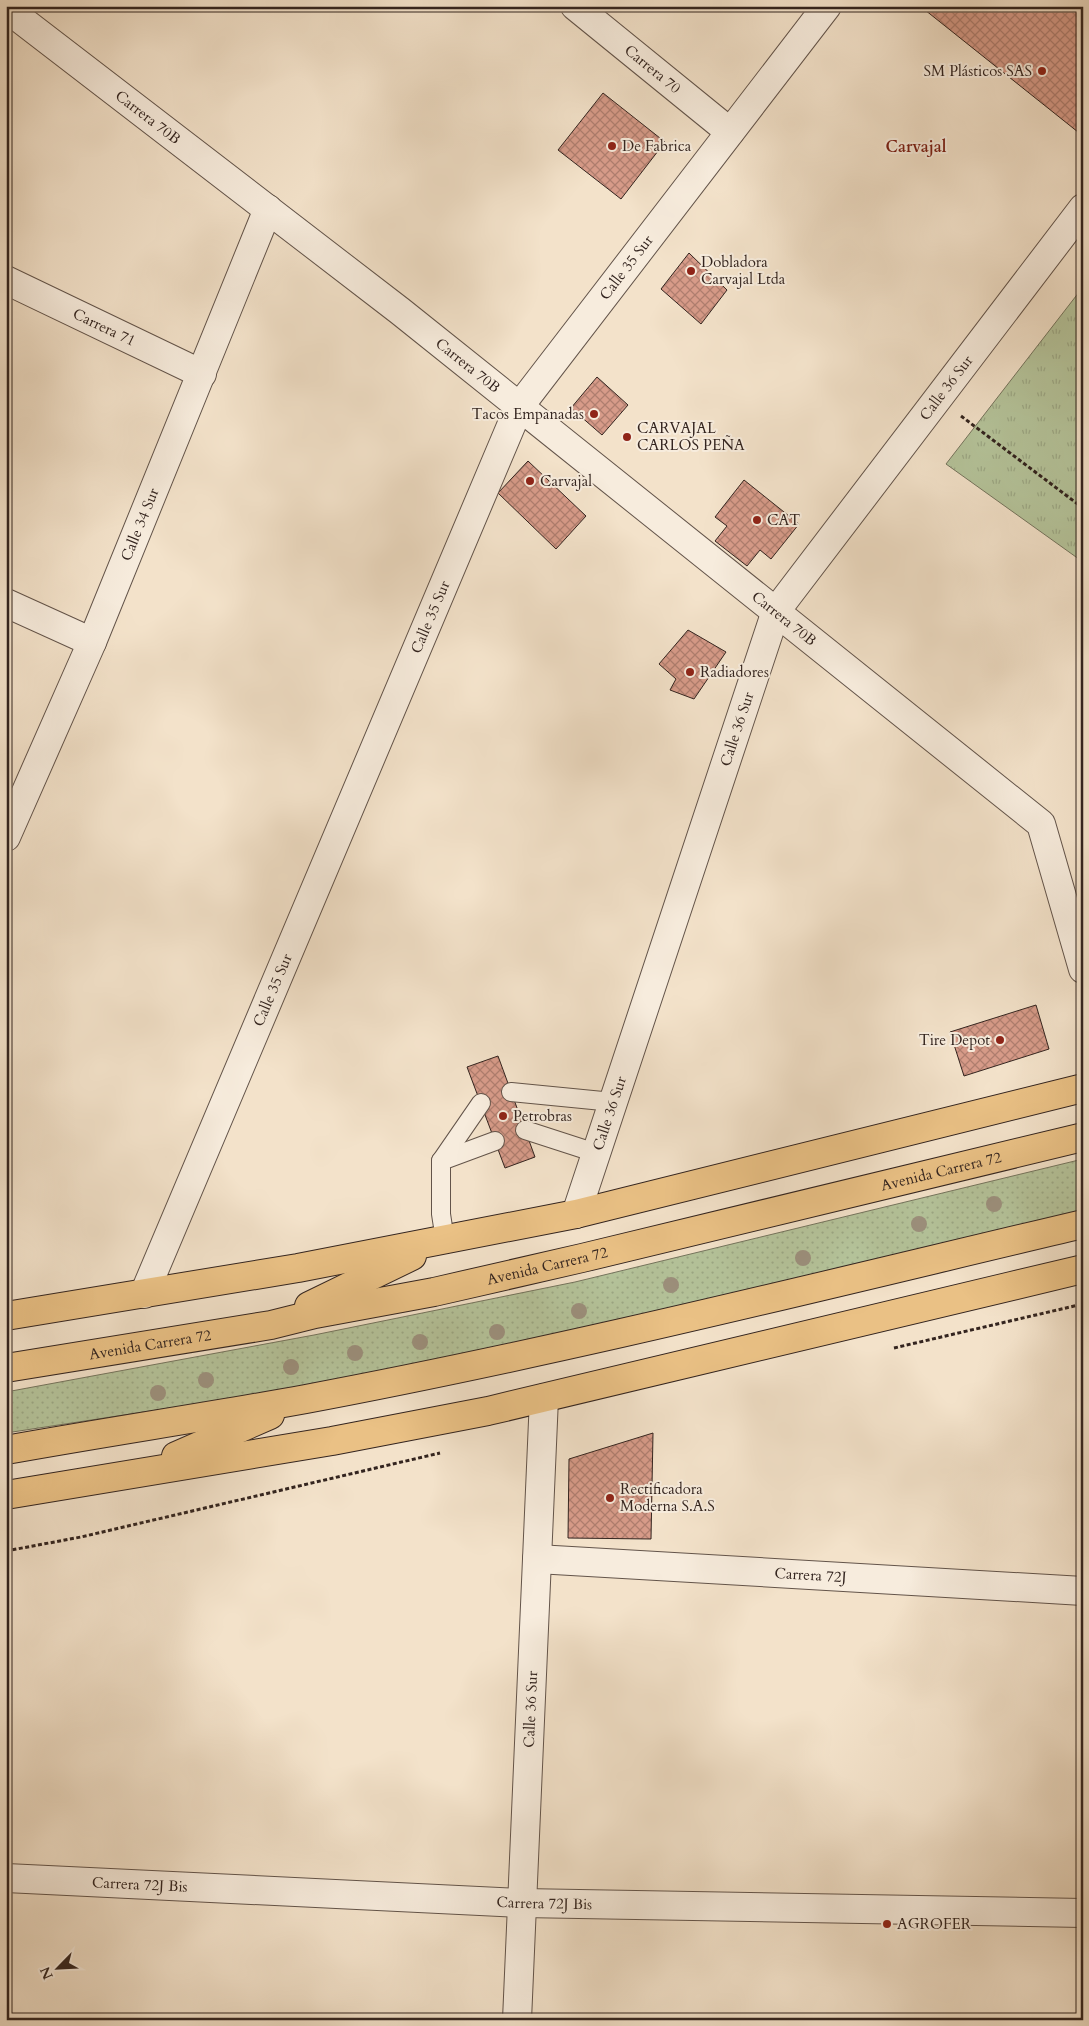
<svg xmlns="http://www.w3.org/2000/svg" width="1089" height="2026" font-family="Cardo,serif">
  <style>
    .grass { fill: url(#grass-dots); stroke: #74745d }
    .park { fill: url(#park-tufts); stroke: #74745d }
    .building { fill: url(#building-cross-hatch); stroke: #33241f }
    .lines { fill: none; stroke-linecap: round; stroke-linejoin: round }
    .lane-casing { stroke: #63544a; stroke-width: 20 }
    .street-casing { stroke: #63544a; stroke-width: 30 }
    .highway-casing { stroke: #33241f; stroke-width: 30 }
    .path { stroke: #33241f; stroke-width: 3; stroke-dasharray: 4 2.5; stroke-linecap: butt }
    .lane { stroke: #f7ecdd; stroke-width: 18 }
    .street { stroke: #f7ecdd; stroke-width: 28 }
    .highway { stroke: #eac185; stroke-width: 28 }
    .tree { fill: #9c907d }
    .poi-dot { fill: #8f2418; stroke: #f7ecdd; stroke-width: 2 }
    .labels { text-anchor: middle; dominant-baseline: central; stroke-width: 4; stroke-linejoin: round; paint-order: stroke }
    .street-label { font-size: 15px; fill: #33241f; stroke: #f7ecdd }
    .poi-label { font-size: 15px; fill: #33241f; stroke: #f7ecdd; text-anchor: start }
    .neighbourhood-label { font-size: 16px; font-weight: bold; fill: #7a1f14; stroke: #f7ecdd }
  </style>
  <defs>
    <pattern id="grass-dots" width="8" height="8" patternUnits="userSpaceOnUse" patternTransform="scale(1.25)"><rect width="8" height="8" fill="#b5c49b"/><path d="M2 2h.1M6 6h.1" fill="none" stroke="#9ca885" stroke-width="1.8" stroke-linecap="round"/></pattern>
    <pattern id="park-tufts" width="24" height="20" patternUnits="userSpaceOnUse" patternTransform="scale(1.25)"><rect width="24" height="20" fill="#b5c49b"/><path d="M3 7l-1-3M5 7V3M7 7l1-3M15 17l-1-3M17 17v-4M19 17l1-3" fill="none" stroke="#9ca885"/></pattern>
    <pattern id="building-cross-hatch" width="8" height="8" patternUnits="userSpaceOnUse" patternTransform="scale(1.25)"><rect width="8" height="8" fill="#d79b89"/><path d="M0 0l8 8M0 8l8-8" fill="none" stroke="#af7e6f"/></pattern>
  </defs>
  <rect width="100%" height="100%" fill="#f3e2ca"/>
  <filter id="stains"><feTurbulence type="fractalNoise" baseFrequency=".004" numOctaves="4"/><feColorMatrix values="0 0 0 0 .2 0 0 0 0 .09 0 0 0 0 .02 0 0 0 .5 -.17"/></filter>
  <radialGradient id="worn" r=".72"><stop offset=".6" stop-color="#630" stop-opacity="0"/><stop offset="1" stop-color="#630" stop-opacity=".3"/></radialGradient>
  <polygon class="grass" points="1083,1159 1083,1211 563,1336 268,1393 6,1433 6,1392 314,1335 575,1282"/>
  <polygon class="park" points="1083,287 1083,562 946,464"/>
  <g class="building">
    <polygon points="920,6 1083,6 1083,136"/>
    <polygon points="603,93 665,142 621,199 558,150"/>
    <polygon points="689,253 727,290 701,324 661,289"/>
    <polygon points="597,377 628,405 602,435 571,408"/>
    <polygon points="528,461 586,516 556,549 498,493"/>
    <polygon points="744,480 799,524 771,559 760,550 747,566 715,541 727,526 715,517"/>
    <polygon points="688,630 726,652 694,699 670,690 676,679 659,664"/>
    <polygon points="1036,1005 1049,1049 964,1076 950,1032"/>
    <polygon points="498,1056 535,1157 505,1168 467,1067"/>
    <polygon points="653,1433 651,1539 568,1538 569,1459"/>
  </g>
  <g class="lines">
    <g class="lane-casing">
      <g id="lane">
        <polyline points="511,1092 613,1102"/>
        <polyline points="525,1130 596,1153"/>
        <polyline points="441,1161 481,1103"/>
        <polyline points="445,1240 441,1214 441,1161 495,1141"/>
      </g>
    </g>
    <g class="street-casing">
      <g id="street">
        <path id="s1" d="M575,6L730,132"/>
        <path id="s2" d="M6,8L400,311L1041,824L1083,969"/>
        <path id="s3" d="M6,280L202,374"/>
        <polyline points="6,603 92,642"/>
        <path id="s4" d="M6,837L92,642L268,209"/>
        <path id="s5" d="M576,1214L776,611L1083,208"/>
        <path id="s6" d="M144,1294L519,407L827,6"/>
        <path id="s7" d="M537,1559L1083,1591"/>
        <path id="s8" d="M6,1878L522,1903L1083,1913"/>
        <path id="s9" d="M517,2020L544,1398"/>
      </g>
    </g>
    <g class="highway-casing">
      <g id="highway">
        <polyline points="309,1306 412,1256"/>
        <polyline points="6,1316 298,1268 576,1214 1083,1088"/>
        <path id="s10" d="M6,1368L271,1325L315,1314L434,1292L582,1258L1083,1137"/>
        <path d="M6,1450C106,1432 207,1417 306,1399C567,1350 825,1285 1083,1224"/>
        <polyline points="176,1456 270,1415"/>
        <polyline points="6,1495 332,1441 488,1411 1083,1269"/>
      </g>
    </g>
    <g class="path">
      <polyline points="961,416 1083,508"/>
      <polyline points="894,1348 1083,1304"/>
      <polyline points="6,1551 81,1537 440,1453"/>
    </g>
    <use href="#lane" class="lane"/>
    <use href="#street" class="street"/>
    <use href="#highway" class="highway"/>
  </g>
  <g class="tree">
    <circle cx="994" cy="1204" r="8"/>
    <circle cx="919" cy="1224" r="8"/>
    <circle cx="803" cy="1258" r="8"/>
    <circle cx="671" cy="1285" r="8"/>
    <circle cx="579" cy="1311" r="8"/>
    <circle cx="497" cy="1332" r="8"/>
    <circle cx="420" cy="1342" r="8"/>
    <circle cx="355" cy="1353" r="8"/>
    <circle cx="291" cy="1367" r="8"/>
    <circle cx="206" cy="1380" r="8"/>
    <circle cx="158" cy="1393" r="8"/>
  </g>
  <g class="poi-dot">
    <circle cx="1042" cy="71" r="5"/>
    <circle cx="612" cy="146" r="5"/>
    <circle cx="691" cy="271" r="5"/>
    <circle cx="594" cy="414" r="5"/>
    <circle cx="627" cy="437" r="5"/>
    <circle cx="530" cy="481" r="5"/>
    <circle cx="757" cy="520" r="5"/>
    <circle cx="690" cy="672" r="5"/>
    <circle cx="1000" cy="1040" r="5"/>
    <circle cx="503" cy="1116" r="5"/>
    <circle cx="610" cy="1498" r="5"/>
    <circle cx="887" cy="1924" r="5"/>
  </g>
  <g class="labels">
    <g class="street-label">
      <text stroke="none"><textPath href="#s1" startOffset="100">Carrera 70</textPath></text>
      <text stroke="none"><textPath href="#s2" startOffset="179">Carrera 70B</textPath></text>
      <text stroke="none"><textPath href="#s6" startOffset="1139">Calle 35 Sur</textPath></text>
      <text stroke="none"><textPath href="#s3" startOffset="109">Carrera 71</textPath></text>
      <text stroke="none"><textPath href="#s2" startOffset="584">Carrera 70B</textPath></text>
      <text stroke="none"><textPath href="#s5" startOffset="916">Calle 36 Sur</textPath></text>
      <text stroke="none"><textPath href="#s4" startOffset="340">Calle 34 Sur</textPath></text>
      <text stroke="none"><textPath href="#s6" startOffset="735">Calle 35 Sur</textPath></text>
      <text stroke="none"><textPath href="#s2" startOffset="989">Carrera 70B</textPath></text>
      <text stroke="none"><textPath href="#s5" startOffset="511">Calle 36 Sur</textPath></text>
      <text stroke="none"><textPath href="#s6" startOffset="330">Calle 35 Sur</textPath></text>
      <text stroke="none"><textPath href="#s5" startOffset="106">Calle 36 Sur</textPath></text>
      <text stroke="none"><textPath href="#s10" startOffset="956">Avenida Carrera 72</textPath></text>
      <text stroke="none"><textPath href="#s10" startOffset="551">Avenida Carrera 72</textPath></text>
      <text stroke="none"><textPath href="#s10" startOffset="146">Avenida Carrera 72</textPath></text>
      <text stroke="none"><textPath href="#s7" startOffset="274">Carrera 72J</textPath></text>
      <text stroke="none"><textPath href="#s9" startOffset="311">Calle 36 Sur</textPath></text>
      <text stroke="none"><textPath href="#s8" startOffset="134">Carrera 72J Bis</textPath></text>
      <text stroke="none"><textPath href="#s8" startOffset="539">Carrera 72J Bis</textPath></text>
    </g>
    <g class="poi-label">
      <text x="1032" y="71" text-anchor="end">SM Plásticos SAS</text>
      <text x="622" y="146">De Fabrica</text>
      <text x="701" y="262">Dobladora<tspan x="701" dy="17">Carvajal Ltda</tspan></text>
      <text x="584" y="414" text-anchor="end">Tacos Empanadas</text>
      <text x="637" y="428">CARVAJAL<tspan x="637" dy="17">CARLOS PEÑA</tspan></text>
      <text x="540" y="481">Carvajal</text>
      <text x="767" y="520">CAT</text>
      <text x="700" y="672">Radiadores</text>
      <text x="990" y="1040" text-anchor="end">Tire Depot</text>
      <text x="513" y="1116">Petrobras</text>
      <text x="620" y="1489">Rectificadora<tspan x="620" dy="17">Moderna S.A.S</tspan></text>
      <text x="897" y="1924">AGROFER</text>
    </g>
    <g class="neighbourhood-label">
      <text x="916" y="147">Carvajal</text>
    </g>
  </g>
  <rect width="1089" height="2026" fill="none" stroke="#f3e2ca" stroke-width="25"/>
  <rect x="8" y="8" width="1074" height="2011" fill="none" stroke="#33241f" stroke-width="2.5"/>
  <rect x="12" y="12" width="1064" height="2001" fill="none" stroke="#33241f"/>
  <g transform="translate(58 1968) rotate(246)" stroke="#f7ecdd" stroke-width="4" paint-order="stroke">
  <path d="M0-4L9 19L0 12L-9 19Z" fill="#33241f"/>
  <text y="-8" font-size="14" font-weight="bold" text-anchor="middle" fill="#33241f">N</text>
  </g>
  <rect width="100%" height="100%" filter="url(#stains)"/>
  <rect width="100%" height="100%" fill="url(#worn)"/>
</svg>
